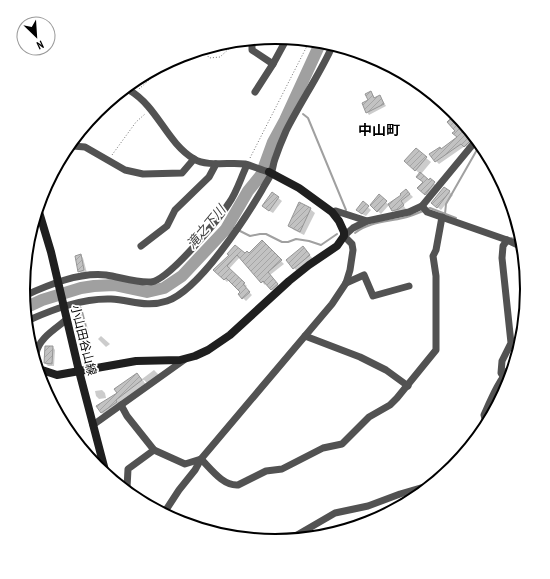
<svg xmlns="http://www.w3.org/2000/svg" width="550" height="579" font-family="'PT Sans Narrow','Noto Sans JP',sans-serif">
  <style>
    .shadow { fill: #0003 }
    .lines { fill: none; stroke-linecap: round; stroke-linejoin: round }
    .stream { stroke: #a0a0a0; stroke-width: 2 }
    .river { stroke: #a0a0a0; stroke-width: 12 }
    .building { fill: url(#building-hatch); stroke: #969696 }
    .path { stroke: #747474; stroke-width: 1; stroke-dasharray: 1 2; stroke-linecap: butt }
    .street { stroke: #525252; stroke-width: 7 }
    .secondary { stroke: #1f1f1f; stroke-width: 8 }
    .labels { text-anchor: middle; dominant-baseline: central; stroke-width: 3.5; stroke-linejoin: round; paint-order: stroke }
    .street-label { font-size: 12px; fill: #000; stroke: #fff }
    .water-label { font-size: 13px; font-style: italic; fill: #414141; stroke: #fff }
    .quarter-label { font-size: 14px; font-weight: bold; fill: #000; stroke: #fff }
    .rim { fill: none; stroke: #000; stroke-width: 2 }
  </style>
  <defs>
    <pattern id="building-hatch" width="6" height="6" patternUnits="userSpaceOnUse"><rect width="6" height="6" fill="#c2c2c2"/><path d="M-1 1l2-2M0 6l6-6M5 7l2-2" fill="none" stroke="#a5a5a5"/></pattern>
  </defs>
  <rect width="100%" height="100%" fill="#fff"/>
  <g class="shadow">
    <polygon points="371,92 375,98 380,96 386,106 369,115 367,112"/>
    <polygon points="460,122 474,142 468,149 465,146 439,164 436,161 441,150 458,138 459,124"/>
    <polygon points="426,158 431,162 421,174 437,186 428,197 419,188 424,182 420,174 410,165"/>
    <polygon points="445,188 453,195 441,210 436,206"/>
    <polygon points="272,193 282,201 273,213 266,209"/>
    <polygon points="409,193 413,197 403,205 406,209 402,212 396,213 389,205 381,214 371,205 379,196 389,205"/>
    <polygon points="363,203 371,210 366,216 360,213"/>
    <polygon points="310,209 315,213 304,235 294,230 289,226"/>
    <polygon points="262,242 284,264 270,275 280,287 274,292 266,283 265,285 262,282 240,257 229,269 247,286 245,288 252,295 246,301 239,294 241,292 229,280 227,282 214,270 230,255 249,254"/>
    <polygon points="307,252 314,260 298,272 294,268"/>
    <polygon points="81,255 83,258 87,273 82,274 79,271"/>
    <polygon points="81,308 83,311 89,333 82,334 80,332 78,316"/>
    <polygon points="101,336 110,344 106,347 98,339"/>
    <polygon points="53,347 55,350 54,366 48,366 45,363"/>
    <polygon points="154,370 159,375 150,386 144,380 143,380 146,385 106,417 102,413 98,407 119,393 137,374 142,379"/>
    <polygon points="102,390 105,393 106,398 99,399 96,396 95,391"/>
  </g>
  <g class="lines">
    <g class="stream">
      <polyline points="291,107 293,108"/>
      <polyline points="303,114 308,118 346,210"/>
      <polyline points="445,214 446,204 478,148"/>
      <polyline points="228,226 234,228"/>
      <polyline points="238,230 250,236 260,234 266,234 282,242 288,242 296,239 309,241 321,245 337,234"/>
      <path d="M355,233C369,222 386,222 403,218C412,216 421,212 430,208L456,218"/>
      <polyline points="511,238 517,240"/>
    </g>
    <polyline class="river" points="27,307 42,300 81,288 94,286 114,285 147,292 164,288 182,276 226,229 248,191 261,175 273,142 285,120 319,46"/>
  </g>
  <g class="building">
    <polygon points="371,91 374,98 380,95 384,104 366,113 362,103 368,100 365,94"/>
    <polygon points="453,116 465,129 472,139 464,147 461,144 435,162 429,154 440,147 441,149 457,137 452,133 455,131 447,122"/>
    <polygon points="416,148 427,157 415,171 404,161"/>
    <polygon points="420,172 429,180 430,178 435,182 425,195 417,188 423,182 416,177"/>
    <polygon points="444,187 450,191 437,208 431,203"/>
    <polygon points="406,189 410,194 401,201 404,205 399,209 392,211 388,204 401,195 400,194"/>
    <polygon points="272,192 279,197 269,211 262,206"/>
    <polygon points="379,194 387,201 377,212 370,205"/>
    <polygon points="363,201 369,206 362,214 356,210"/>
    <polygon points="299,202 311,208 300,232 288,226"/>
    <polygon points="262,240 282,260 268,272 278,284 271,290 263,281 261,283 237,255 227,266 245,283 243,284 250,292 242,299 238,294 240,292 226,278 224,280 213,270 229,255 227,254 235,245 245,253 247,251 249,253"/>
    <polygon points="303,246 310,255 293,269 286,260"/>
    <polygon points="81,254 84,270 78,272 75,256"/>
    <polygon points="81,307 87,330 79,333 74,316 77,316 75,308"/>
    <polygon points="45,346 53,346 52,364 44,363"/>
    <polygon points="137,373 142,380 116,400 117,402 101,413 96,406 117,393 114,389"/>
  </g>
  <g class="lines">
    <g class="path">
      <polyline points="205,51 209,58 220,57 232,46"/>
      <polyline points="139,89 157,73 196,53"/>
      <polyline points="112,155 136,122 145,114"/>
      <polyline points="250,158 308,44"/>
    </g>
    <g class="street">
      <polyline points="252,42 252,50 273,64"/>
      <path d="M129,90C158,107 166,142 194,159C207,167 230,162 245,164C253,166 261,170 269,172"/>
      <polyline points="255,92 273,64 286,40"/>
      <polyline points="73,146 85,147 125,170 143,174 182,173 194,159"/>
      <polyline points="422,206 427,212 507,240 518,245"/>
      <polyline points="332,212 336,211 367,221"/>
      <polyline points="141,246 167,226 175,210 209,177 216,164"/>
      <polyline points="346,283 364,275 373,296 409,286"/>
      <path d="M24,296C48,285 79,272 106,275C120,277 136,283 151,282C169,280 218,220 229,203C237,192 241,177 247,165"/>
      <path d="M29,320C54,309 83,298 111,299C131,300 146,308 167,301C199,290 245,219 262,190C265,184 269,179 271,174C273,169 273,164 275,159C278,150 282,140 286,131C300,103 318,77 331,49"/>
      <polyline points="305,336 360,357 386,370 408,386"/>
      <path d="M36,354C38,339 55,329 66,320"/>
      <polyline points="503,376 501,373 502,361 511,343 502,258 503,246 507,240"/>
      <path d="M121,405L127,416L154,450L185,464L201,459C211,469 223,486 238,485L266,471L282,469L323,448L342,444L369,417L390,405L397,398L436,350V276L433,256L436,250L442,217"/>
      <path d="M485,419L484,415C492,397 499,380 512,366"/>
      <polyline points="93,425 184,360"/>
      <polyline points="450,470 454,466"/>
      <polyline points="127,488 128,469 154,450"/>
      <polyline points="164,513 179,490 195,470 201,459 332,304 346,283 350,270 353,250 352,244 344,236 353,228 367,221 409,212 422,206 474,143"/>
      <polyline points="292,538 335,513 368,506 400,494 424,487"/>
    </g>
    <g class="secondary">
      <polyline points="39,212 51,252 79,371 106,474"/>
      <polyline points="39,369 57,375 136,361 180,360 195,356 208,350 230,335 289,281 309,265 337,246 344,236 344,232 339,221 332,212 299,188 269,172"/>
    </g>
  </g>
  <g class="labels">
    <g class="street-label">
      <text transform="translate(84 340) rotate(76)">小山田谷山線</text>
    </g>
    <g class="water-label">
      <text transform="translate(206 227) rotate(-50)">滝之下川</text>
    </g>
    <g class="quarter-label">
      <text x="379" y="130">中山町</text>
    </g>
  </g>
  <path d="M0 0H550V579H0ZM30 289a245 245 0 1 1 490 0a245 245 0 1 1-490 0Z" fill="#fff" fill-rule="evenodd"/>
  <path class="rim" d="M30 289a245 245 0 1 1 490 0a245 245 0 1 1-490 0Z"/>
  <g transform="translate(36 36) rotate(155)"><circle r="19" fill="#ffffff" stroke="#999999"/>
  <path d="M0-3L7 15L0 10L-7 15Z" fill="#000000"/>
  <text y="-6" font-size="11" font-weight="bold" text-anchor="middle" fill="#000000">N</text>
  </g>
</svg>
